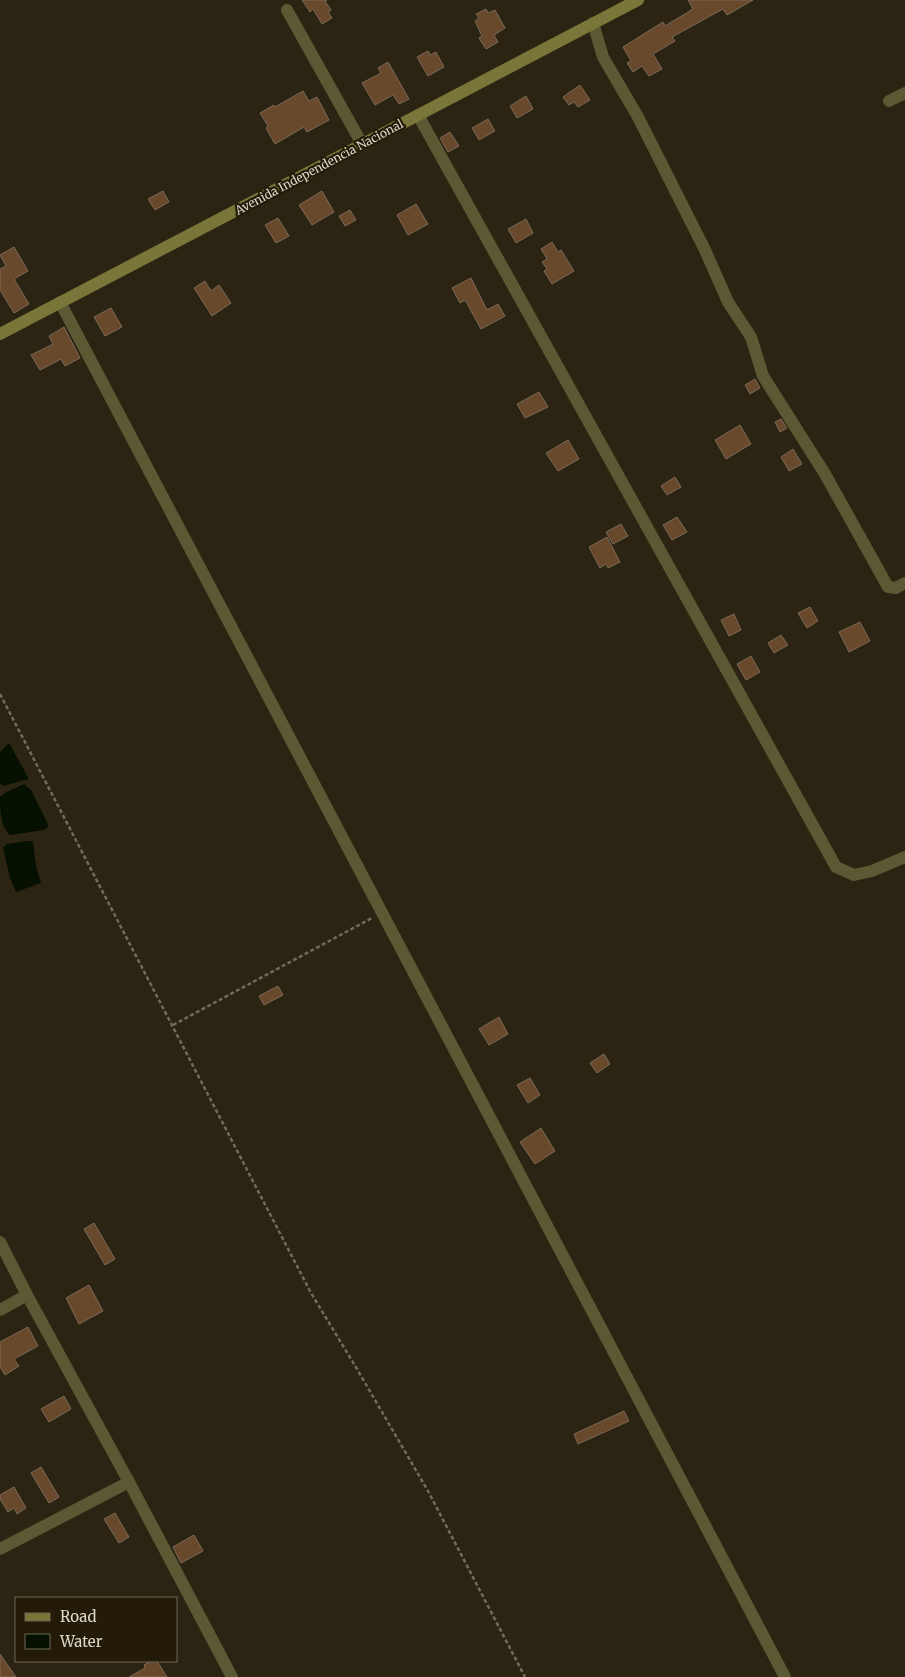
<svg xmlns="http://www.w3.org/2000/svg" width="905" height="1677" font-family="Merriweather,serif">
  <style>
    .water { fill: #061000 }
    .building { fill: #69492b; stroke: #7a6959 }
    .lines { fill: none; stroke-linecap: round; stroke-linejoin: round }
    .path { stroke: #726b5c; stroke-width: 2.5; stroke-dasharray: 4 2.5; stroke-linecap: butt }
    .street { stroke: #5a5934; stroke-width: 12 }
    .secondary { stroke: #787639; stroke-width: 12 }
    .labels { text-anchor: middle; dominant-baseline: central; stroke-width: 4.5; stroke-linejoin: round; paint-order: stroke }
    .street-label { font-size: 12px; fill: #ddd8cc; stroke: #231b08 }
  </style>
  <rect width="100%" height="100%" fill="#2c2412"/>
  <g class="water">
    <polygon points="9,743 29,779 3,786 0,783 0,752"/>
    <path d="M24,784L31,790L48,824V827L44,830L10,835C0,826 0,810 0,797L5,793Z"/>
    <polygon points="28,841 33,841 36,866 41,883 16,892 10,878 3,848 7,844"/>
  </g>
  <g class="building">
    <polygon points="302,0 327,0 325,1 331,10 328,12 332,18 322,24 313,9 310,12"/>
    <polygon points="688,0 753,0 727,15 723,9 672,37 675,41 653,54 662,69 649,76 642,66 633,72 627,63 631,61 623,47 663,22 665,26 693,9"/>
    <polygon points="486,9 488,13 495,10 505,28 494,35 498,42 486,49 479,38 482,36 475,21 479,18 476,14"/>
    <polygon points="428,51 430,55 436,52 444,67 428,76 417,57"/>
    <polygon points="388,62 409,99 399,104 393,95 375,105 362,83 381,73 378,68"/>
    <polygon points="580,85 590,100 578,107 574,102 569,105 563,97"/>
    <polygon points="303,91 309,101 317,97 329,120 307,132 304,127 275,144 266,128 268,126 260,113 274,105 275,107"/>
    <polygon points="526,96 533,109 517,118 510,106"/>
    <polygon points="488,119 495,131 479,140 472,128"/>
    <polygon points="450,132 459,146 448,152 440,138"/>
    <polygon points="163,191 169,202 155,210 148,199"/>
    <polygon points="322,191 334,212 312,225 299,205"/>
    <polygon points="416,204 428,224 408,235 397,215"/>
    <polygon points="350,210 356,220 345,226 339,216"/>
    <polygon points="278,218 289,236 276,243 265,225"/>
    <polygon points="526,219 533,233 516,243 508,229"/>
    <polygon points="552,242 558,252 561,250 574,271 552,284 544,271 547,269 542,262 547,259 541,249"/>
    <polygon points="14,247 28,271 14,279 29,304 14,313 0,290 0,269 6,266 0,255"/>
    <polygon points="471,278 487,310 498,304 505,316 481,329 465,300 460,303 452,288"/>
    <polygon points="205,281 211,291 219,285 231,303 212,316 194,288"/>
    <polygon points="111,308 122,327 105,336 94,317"/>
    <polygon points="64,327 80,358 65,366 61,359 40,370 31,355 53,344 49,336"/>
    <polygon points="755,379 760,388 750,394 745,385"/>
    <polygon points="539,392 548,407 525,418 517,404"/>
    <polygon points="781,419 787,428 780,432 775,422"/>
    <polygon points="740,425 751,444 726,459 715,440"/>
    <polygon points="568,440 579,459 558,471 546,453"/>
    <polygon points="793,449 802,464 789,471 781,457"/>
    <polygon points="675,477 681,487 667,495 661,486"/>
    <polygon points="677,517 687,532 672,540 663,525"/>
    <polygon points="621,524 628,536 613,544 606,532"/>
    <polygon points="607,537 620,562 608,568 606,564 600,568 589,547"/>
    <polygon points="810,607 818,621 807,628 798,613"/>
    <polygon points="734,614 741,630 729,636 721,620"/>
    <polygon points="860,622 870,641 849,652 839,632"/>
    <polygon points="781,635 788,645 774,653 768,643"/>
    <polygon points="751,656 760,672 746,680 737,664"/>
    <polygon points="278,986 283,995 264,1005 259,996"/>
    <polygon points="499,1017 508,1034 489,1045 479,1029"/>
    <polygon points="604,1054 610,1064 597,1073 590,1063"/>
    <polygon points="530,1078 540,1095 528,1103 517,1085"/>
    <polygon points="541,1128 555,1151 535,1164 520,1142"/>
    <polygon points="94,1223 115,1259 105,1265 84,1229"/>
    <polygon points="89,1285 103,1311 79,1324 66,1298"/>
    <polygon points="28,1327 38,1346 14,1359 19,1366 5,1375 0,1367 0,1342"/>
    <polygon points="64,1396 71,1409 49,1422 41,1409"/>
    <polygon points="624,1411 629,1421 578,1444 574,1434"/>
    <polygon points="41,1467 59,1497 49,1503 31,1473"/>
    <polygon points="14,1487 26,1508 17,1514 14,1508 8,1512 0,1499 0,1495"/>
    <polygon points="115,1513 129,1537 119,1543 104,1519"/>
    <polygon points="194,1535 203,1551 181,1563 173,1547"/>
    <polygon points="0,1654 16,1677 0,1677"/>
    <polygon points="151,1661 157,1661 167,1677 129,1677 145,1668 144,1665"/>
  </g>
  <g class="lines">
    <g class="path">
      <polyline points="0,694 311,1293 357,1369 428,1491 525,1677"/>
      <polyline points="173,1025 372,918"/>
    </g>
    <g class="street">
      <polyline points="287,10 362,144"/>
      <polyline points="593,23 603,57 638,117 705,250 728,302 751,337 763,376 825,474 888,587 896,588 905,583"/>
      <polyline points="889,101 905,93"/>
      <polyline points="418,115 836,867 854,875 872,871 905,857"/>
      <polyline points="60,302 785,1677"/>
      <polyline points="0,1242 27,1295 129,1482 232,1677"/>
      <polyline points="0,1310 27,1295"/>
      <polyline points="0,1549 129,1482"/>
    </g>
    <polyline class="secondary" points="0,334 638,0"/>
  </g>
  <g class="labels">
    <g class="street-label">
      <text transform="translate(319 167) rotate(-28)">Avenida Independencia Nacional</text>
    </g>
  </g>
  <rect x="15" y="1597" width="162" height="65" fill="#231b08" stroke="#6d6756"/>
  <rect x="25" y="1613" width="25" height="8" fill="#787639" stroke="#6d6756"/>
  <text x="60" y="1622" font-size="15" fill="#ddd8cc">Road</text>
  <rect x="25" y="1634" width="25" height="15" fill="#061000" stroke="#6d6756"/>
  <text x="60" y="1647" font-size="15" fill="#ddd8cc">Water</text>
</svg>
